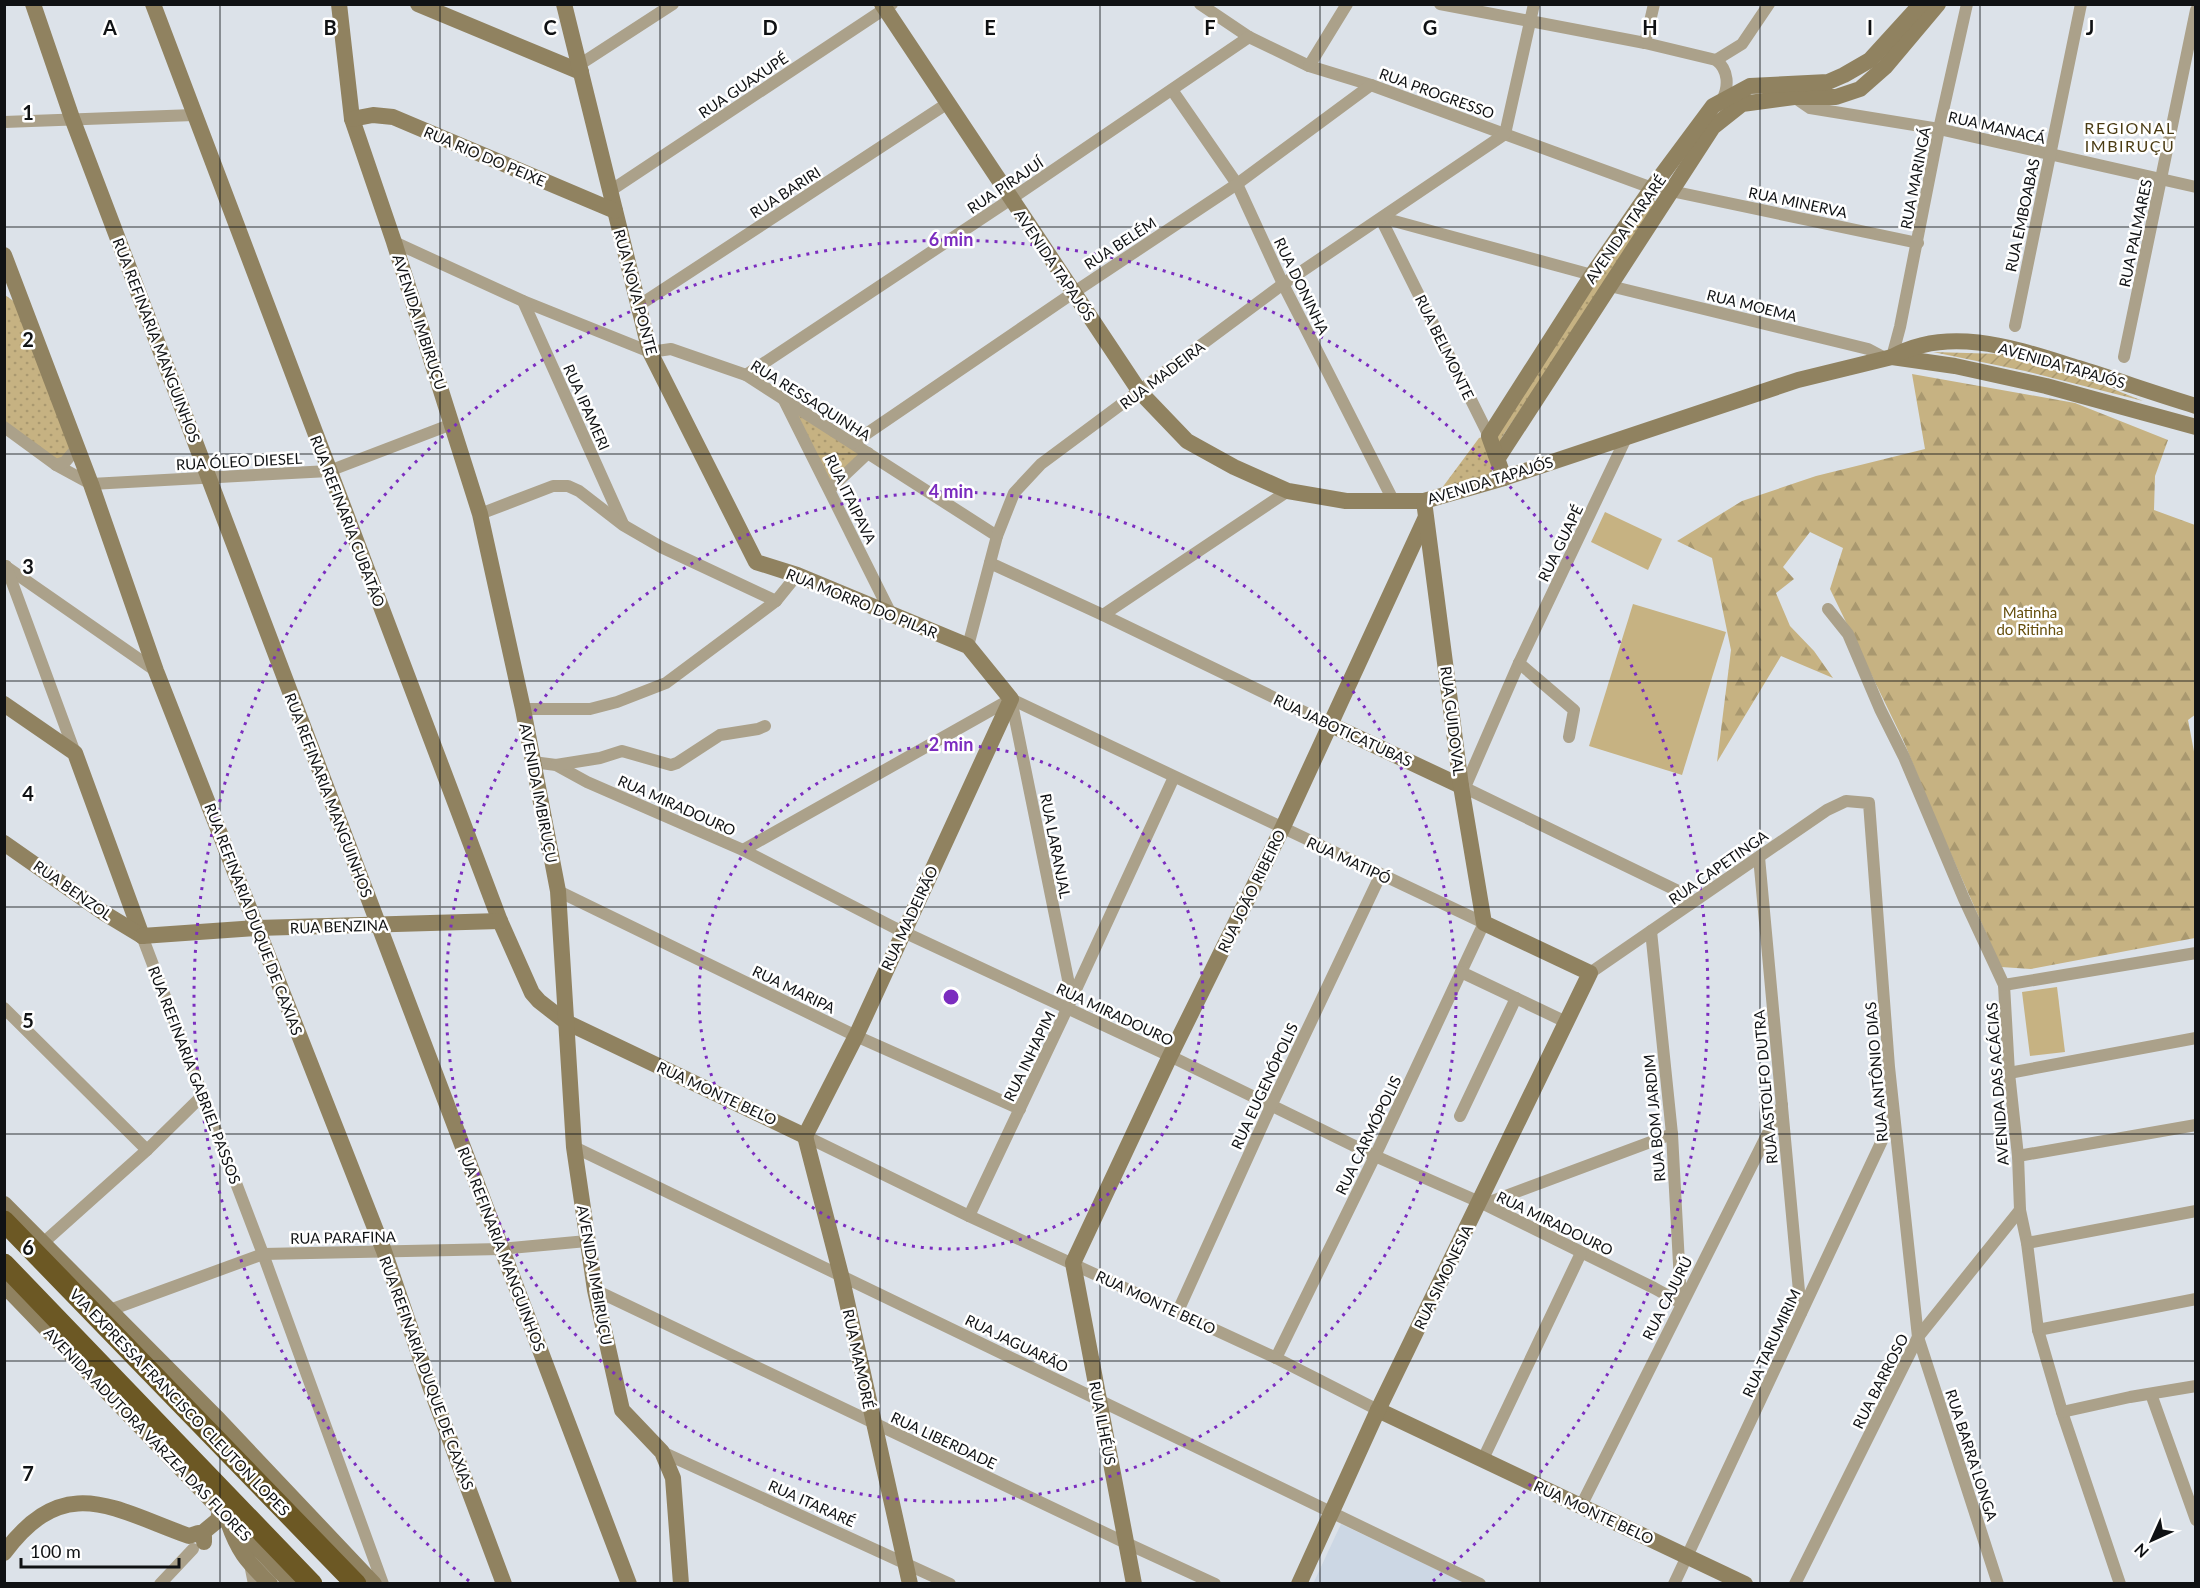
<svg xmlns="http://www.w3.org/2000/svg" width="2200" height="1588" font-family="Lato,sans-serif">
  <style>
    .built { fill: #ccd7e4 }
    .grass { fill: url(#grass-dots) }
    .forest { fill: url(#forest-firs) }
    .garden { fill: url(#garden-furrows) }
    .pitch { fill: #c6b282 }
    .lines { fill: none; stroke-linecap: round; stroke-linejoin: round }
    .street { stroke: #aba18a; stroke-width: 12 }
    .secondary { stroke: #908260; stroke-width: 16 }
    .highway { stroke: #6c5824; stroke-width: 21 }
    .grid { fill: none; stroke: #101214; stroke-width: 1.5; stroke-opacity: 0.55 }
    .ring { fill: none; stroke: #7b2cbf; stroke-width: 3; stroke-dasharray: 3 6 }
    .labels { text-anchor: middle; dominant-baseline: central; stroke-width: 5; stroke-linejoin: round; paint-order: stroke }
    .street-label { font-size: 15px; fill: #101214; stroke: #fff }
    .park-label { font-size: 15px; fill: #664f0d; stroke: #fff }
    .neighbourhood-label { font-size: 16px; letter-spacing: 1.5px; fill: #4b3c14; stroke: #fff }
    .grid-label { font-size: 20px; text-anchor: middle; font-weight: bold; fill: #101214; stroke: #fff; stroke-width: 5; stroke-linejoin: round; paint-order: stroke }
    .centre { fill: #7b2cbf; stroke: #fff; stroke-width: 3 }
    .ring-label { font-size: 18px; text-anchor: middle; font-weight: bold; fill: #7b2cbf; stroke: #fff; stroke-width: 5; stroke-linejoin: round; paint-order: stroke }
  </style>
  <defs>
    <pattern id="grass-dots" width="8" height="8" patternUnits="userSpaceOnUse" patternTransform="scale(1.5)"><rect width="8" height="8" fill="#c6b282"/><path d="M2 2h.1M6 6h.1" fill="none" stroke="#a9986f" stroke-width="1.8" stroke-linecap="round"/></pattern>
    <pattern id="forest-firs" width="22" height="20" patternUnits="userSpaceOnUse" patternTransform="scale(1.5)"><rect width="22" height="20" fill="#c6b282"/><path d="M5 1l3.5 6h-7zM16 11l3.5 6h-7z" fill="#a9986f"/></pattern>
    <pattern id="garden-furrows" width="10" height="10" patternUnits="userSpaceOnUse" patternTransform="scale(1.5)"><rect width="10" height="10" fill="#c6b282"/><path d="M-1 1l2-2M0 10L10 0M9 11l2-2" fill="none" stroke="#a9986f"/></pattern>
  </defs>
  <rect width="100%" height="100%" fill="#dce2e9"/>
  <polygon class="built" points="1341,1524 1465,1583 1313,1584"/>
  <g class="grass">
    <polygon points="1651,199 1659,203 1502,437 1491,474 1439,492 1479,438 1498,432"/>
    <polygon points="5,295 19,305 71,449 56,462 5,424"/>
    <polygon points="787,402 866,453 831,485"/>
  </g>
  <polygon class="forest" points="1912,374 2075,403 2168,440 2155,476 2154,510 2195,525 2196,714 2188,720 2196,762 2195,938 2031,969 2001,967 1935,818 1904,742 1830,589 1843,548 1810,532 1783,567 1794,579 1776,593 1790,626 1814,651 1833,678 1781,656 1717,762 1731,650 1712,558 1677,541 1742,501 1816,476 1925,449"/>
  <polygon class="garden" points="1933,352 2001,354 2103,385 2143,401 2025,371"/>
  <g class="pitch">
    <polygon points="1605,512 1662,539 1648,570 1591,542"/>
    <polygon points="1633,604 1726,632 1682,775 1589,746"/>
    <polygon points="2057,987 2065,1052 2030,1056 2022,992"/>
  </g>
  <g class="lines">
    <g class="street">
      <polyline points="1200,4 1249,37 1309,66 1371,85 1652,188 1671,191 1918,243"/>
      <path d="M1440,4L1645,43L1716,60C1729,70 1729,87 1722,100"/>
      <polyline points="1645,43 1654,4"/>
      <polyline points="1716,60 1742,44 1769,4"/>
      <polyline points="579,65 673,4"/>
      <polyline points="1309,66 1347,4"/>
      <polyline points="1172,90 1237,184 1283,284 1394,502"/>
      <polyline points="1794,97 1810,108 1939,129 2196,187"/>
      <polyline points="4,122 194,115"/>
      <polyline points="1505,134 1534,4"/>
      <polyline points="610,191 892,4"/>
      <polyline points="1383,218 1592,275"/>
      <polyline points="1381,219 1489,436"/>
      <polyline points="394,242 523,301 650,352 671,349 746,375 997,536"/>
      <polyline points="1610,286 1868,349 1885,358"/>
      <polyline points="523,301 623,524"/>
      <polyline points="638,306 948,103"/>
      <polyline points="2015,326 2081,4"/>
      <polyline points="1892,357 1900,327 1939,129 1967,4"/>
      <polyline points="2124,357 2196,10"/>
      <polyline points="746,375 1011,199 1249,37"/>
      <polyline points="783,398 891,614"/>
      <polyline points="4,427 56,465 91,484 329,471 452,424"/>
      <polyline points="853,443 1073,293 1237,184 1371,85"/>
      <polyline points="56,465 65,462 77,448"/>
      <polyline points="830,489 868,453"/>
      <polyline points="480,514 553,486 568,486 579,491 623,525 661,547 776,601"/>
      <polyline points="990,563 1103,615 1329,724"/>
      <polyline points="5,566 156,671"/>
      <polyline points="6,566 75,753"/>
      <polyline points="1828,609 1848,634 1880,709 1904,757 1964,899 2004,985 2009,1073 2018,1156 2020,1210 2027,1243 2038,1330 2062,1412 2120,1584"/>
      <polyline points="1103,615 1288,491"/>
      <polyline points="968,646 997,536 1014,493 1041,464 1283,284 1505,134"/>
      <polyline points="1519,663 1574,710 1569,737"/>
      <polyline points="1011,699 1484,923 1375,1156 1276,1358"/>
      <polyline points="1011,699 1072,999"/>
      <polyline points="523,709 590,709 617,702 666,683 776,601 797,575"/>
      <polyline points="533,762 556,765 587,782 743,850 895,928 1170,1056 1375,1156 1484,1204 1654,1288 1681,1303"/>
      <polyline points="556,765 600,758 622,751 671,765 677,763 720,735 758,729 765,726"/>
      <polyline points="1461,786 1678,891 1690,904"/>
      <polyline points="1465,787 1519,663 1627,436"/>
      <polyline points="743,850 1011,699"/>
      <polyline points="1759,857 1801,1313"/>
      <polyline points="558,891 856,1036 1020,1109"/>
      <polyline points="1651,931 1672,1134 1681,1301"/>
      <polyline points="142,936 263,1254 383,1584"/>
      <polyline points="1461,972 1566,1022"/>
      <polyline points="1590,973 1827,810 1846,801 1869,803 1889,1067 1918,1337 1998,1584"/>
      <polyline points="2004,985 2196,953"/>
      <polyline points="4,1008 147,1150"/>
      <polyline points="2009,1073 2196,1038"/>
      <polyline points="1460,1116 1516,998"/>
      <polyline points="805,1136 969,1216 1276,1358 1378,1410"/>
      <polyline points="574,1147 1480,1584"/>
      <polyline points="2018,1156 2196,1125"/>
      <polyline points="1484,1204 1672,1134"/>
      <polyline points="969,1216 1067,1009 1174,777"/>
      <polyline points="43,1243 147,1150 202,1096"/>
      <polyline points="2027,1243 2196,1211"/>
      <polyline points="595,1290 1126,1543 1215,1584"/>
      <polyline points="110,1310 263,1254 501,1249 587,1241"/>
      <polyline points="1178,1311 1271,1106 1380,876"/>
      <polyline points="2038,1330 2196,1299"/>
      <polyline points="2151,1394 2196,1520"/>
      <polyline points="2062,1412 2130,1397 2196,1386"/>
      <polyline points="662,1452 950,1584"/>
      <polyline points="1483,1459 1581,1253"/>
      <polyline points="1581,1506 1782,1105"/>
      <polyline points="250,1564 254,1584"/>
      <polyline points="160,1584 193,1549"/>
      <polyline points="1674,1584 1894,1115"/>
      <polyline points="1795,1584 1918,1337 2020,1210"/>
    </g>
    <g class="secondary">
      <polyline points="33,4 72,118 629,1584"/>
      <polyline points="153,4 500,921 532,993 539,1001 566,1022 805,1136"/>
      <polyline points="339,4 352,119 394,242 480,514 523,709 558,891 574,1147 595,1290 622,1410 662,1452 673,1478 681,1584"/>
      <polyline points="418,4 581,72"/>
      <polyline points="564,4 650,352 756,562 797,575 968,646 1011,699 856,1036 805,1136"/>
      <polyline points="882,4 1140,392 1187,441 1234,467 1288,491 1346,501 1424,501 1504,478 1798,380 1892,357 1955,366 2046,386 2196,427"/>
      <polyline points="352,119 373,115 393,117 615,211"/>
      <polyline points="4,255 91,484 156,671 384,1251 431,1389 504,1584"/>
      <path d="M1892,357C1950,324 2020,350 2078,368C2117,380 2156,394 2196,406"/>
      <polyline points="1498,458 1713,127 1742,104 1794,97 1836,97 1860,89 1885,67 1938,4"/>
      <polyline points="1504,478 1489,436 1592,275 1652,188 1713,106 1750,86 1828,82 1844,75 1870,60 1921,4"/>
      <polyline points="4,704 75,753 142,936"/>
      <polyline points="1329,724 1461,786"/>
      <polyline points="4,843 104,913 142,936"/>
      <polyline points="142,936 257,928 500,921"/>
      <polyline points="805,1136 841,1275 910,1584"/>
      <polyline points="4,1204 219,1420 374,1584"/>
      <polyline points="4,1285 292,1584"/>
      <polyline points="1378,1410 1745,1584"/>
      <path d="M227,1519C238,1552 246,1560 270,1584"/>
      <polyline points="201,1534 218,1520 220,1510"/>
      <path d="M4,1553C65,1471 113,1509 189,1536L198,1533L204,1537V1542"/>
      <polyline points="1134,1584 1073,1263 1170,1056 1282,829 1425,519"/>
      <polyline points="1299,1584 1378,1410 1590,973 1484,923 1461,786 1424,501"/>
    </g>
    <g class="highway">
      <polyline points="4,1221 356,1584"/>
      <polyline points="4,1264 312,1584"/>
    </g>
  </g>
  <path class="grid" d="M220,4V1584M440,4V1584M660,4V1584M880,4V1584M1100,4V1584M1320,4V1584M1540,4V1584M1760,4V1584M1980,4V1584M4,227H2196M4,454H2196M4,681H2196M4,907H2196M4,1134H2196M4,1361H2196"/>
  <g class="ring">
    <circle cx="951" cy="997" r="252"/>
    <circle cx="951" cy="997" r="505"/>
    <path d="M469 1581A757 757 0 1 1 1433 1581"/>
  </g>
  <g class="labels">
    <g class="street-label">
      <text transform="translate(743 85) rotate(-34)">RUA GUAXUPÉ</text>
      <text transform="translate(1437 93) rotate(20)">RUA PROGRESSO</text>
      <text transform="translate(1997 127) rotate(13)">RUA MANACÁ</text>
      <text transform="translate(485 156) rotate(23)">RUA RIO DO PEIXE</text>
      <text transform="translate(1915 178) rotate(-79)">RUA MARINGÁ</text>
      <text transform="translate(1005 185) rotate(-34)">RUA PIRAJUÍ</text>
      <text transform="translate(785 192) rotate(-33)">RUA BARIRI</text>
      <text transform="translate(1798 202) rotate(12)">RUA MINERVA</text>
      <text transform="translate(2022 215) rotate(-78)">RUA EMBOABAS</text>
      <text transform="translate(1625 229) rotate(-55)">AVENIDA ITARARÉ</text>
      <text transform="translate(2135 233) rotate(-78)">RUA PALMARES</text>
      <text transform="translate(1120 243) rotate(-33)">RUA BELÉM</text>
      <text transform="translate(1055 265) rotate(56)">AVENIDA TAPAJÓS</text>
      <text transform="translate(1302 286) rotate(64)">RUA DONINHA</text>
      <text transform="translate(636 292) rotate(75)">RUA NOVA PONTE</text>
      <text transform="translate(1752 305) rotate(14)">RUA MOEMA</text>
      <text transform="translate(420 322) rotate(72)">AVENIDA IMBIRUÇU</text>
      <text transform="translate(157 340) rotate(69)">RUA REFINARIA MANGUINHOS</text>
      <text transform="translate(1445 347) rotate(64)">RUA BELMONTE</text>
      <text transform="translate(2062 365) rotate(16)">AVENIDA TAPAJÓS</text>
      <text transform="translate(1162 375) rotate(-37)">RUA MADEIRA</text>
      <text transform="translate(811 400) rotate(32)">RUA RESSAQUINHA</text>
      <text transform="translate(587 407) rotate(66)">RUA IPAMERI</text>
      <text transform="translate(239 461) rotate(-3)">RUA ÓLEO DIESEL</text>
      <text transform="translate(1490 480) rotate(-17)">AVENIDA TAPAJÓS</text>
      <text transform="translate(851 499) rotate(64)">RUA ITAIPAVA</text>
      <text transform="translate(348 521) rotate(69)">RUA REFINARIA CUBATÃO</text>
      <text transform="translate(1560 543) rotate(-64)">RUA GUAPÉ</text>
      <text transform="translate(862 603) rotate(22)">RUA MORRO DO PILAR</text>
      <text transform="translate(1453 721) rotate(83)">RUA GUIDOVAL</text>
      <text transform="translate(1343 730) rotate(25)">RUA JABOTICATUBAS</text>
      <text transform="translate(539 793) rotate(79)">AVENIDA IMBIRUÇU</text>
      <text transform="translate(329 795) rotate(69)">RUA REFINARIA MANGUINHOS</text>
      <text transform="translate(677 805) rotate(24)">RUA MIRADOURO</text>
      <text transform="translate(1056 846) rotate(79)">RUA LARANJAL</text>
      <text transform="translate(1349 860) rotate(25)">RUA MATIPÓ</text>
      <text transform="translate(1718 867) rotate(-35)">RUA CAPETINGA</text>
      <text transform="translate(73 890) rotate(35)">RUA BENZOL</text>
      <text transform="translate(1251 891) rotate(-64)">RUA JOÃO RIBEIRO</text>
      <text transform="translate(909 918) rotate(-65)">RUA MADEIRÃO</text>
      <text transform="translate(254 919) rotate(69)">RUA REFINARIA DUQUE DE CAXIAS</text>
      <text transform="translate(339 926) rotate(-2)">RUA BENZINA</text>
      <text transform="translate(794 989) rotate(26)">RUA MARIPA</text>
      <text transform="translate(1115 1014) rotate(25)">RUA MIRADOURO</text>
      <text transform="translate(1029 1056) rotate(-64)">RUA INHAPIM</text>
      <text transform="translate(1876 1072) rotate(-95)">RUA ANTÔNIO DIAS</text>
      <text transform="translate(195 1075) rotate(69)">RUA REFINARIA GABRIEL PASSOS</text>
      <text transform="translate(1997 1084) rotate(-94)">AVENIDA DAS ACÁCIAS</text>
      <text transform="translate(1264 1086) rotate(-65)">RUA EUGENÓPOLIS</text>
      <text transform="translate(1765 1087) rotate(-95)">RUA ASTOLFO DUTRA</text>
      <text transform="translate(717 1093) rotate(25)">RUA MONTE BELO</text>
      <text transform="translate(1654 1118) rotate(-95)">RUA BOM JARDIM</text>
      <text transform="translate(1368 1135) rotate(-64)">RUA CARMÓPOLIS</text>
      <text transform="translate(1555 1223) rotate(26)">RUA MIRADOURO</text>
      <text transform="translate(343 1237) rotate(-1)">RUA PARAFINA</text>
      <text transform="translate(502 1249) rotate(69)">RUA REFINARIA MANGUINHOS</text>
      <text transform="translate(595 1275) rotate(80)">AVENIDA IMBIRUÇU</text>
      <text transform="translate(1443 1277) rotate(-64)">RUA SIMONESIA</text>
      <text transform="translate(1667 1298) rotate(-63)">RUA CAJURÚ</text>
      <text transform="translate(1156 1302) rotate(25)">RUA MONTE BELO</text>
      <text transform="translate(1017 1343) rotate(26)">RUA JAGUARÃO</text>
      <text transform="translate(1771 1343) rotate(-65)">RUA TARUMIRIM</text>
      <text transform="translate(859 1359) rotate(78)">RUA MAMORÉ</text>
      <text transform="translate(427 1373) rotate(70)">RUA REFINARIA DUQUE DE CAXIAS</text>
      <text transform="translate(1880 1381) rotate(-63)">RUA BARROSO</text>
      <text transform="translate(180 1402) rotate(46)">VIA EXPRESSA FRANCISCO CLEUTON LOPES</text>
      <text transform="translate(1103 1423) rotate(79)">RUA ILHÉUS</text>
      <text transform="translate(148 1434) rotate(46)">AVENIDA ADUTORA VÁRZEA DAS FLORES</text>
      <text transform="translate(944 1440) rotate(25)">RUA LIBERDADE</text>
      <text transform="translate(1972 1455) rotate(72)">RUA BARRA LONGA</text>
      <text transform="translate(812 1503) rotate(24)">RUA ITARARÉ</text>
      <text transform="translate(1594 1512) rotate(25)">RUA MONTE BELO</text>
    </g>
    <g class="park-label">
      <text x="2030" y="612">Matinha<tspan x="2030" dy="17">do Ritinha</tspan></text>
    </g>
    <g class="neighbourhood-label">
      <text x="2130" y="127">REGIONAL<tspan x="2130" dy="18">IMBIRUÇU</tspan></text>
    </g>
  </g>
  <g class="grid-label">
    <text x="110" y="35">A</text>
    <text x="330" y="35">B</text>
    <text x="550" y="35">C</text>
    <text x="770" y="35">D</text>
    <text x="990" y="35">E</text>
    <text x="1210" y="35">F</text>
    <text x="1430" y="35">G</text>
    <text x="1650" y="35">H</text>
    <text x="1870" y="35">I</text>
    <text x="2090" y="35">J</text>
    <text x="28" y="120">1</text>
    <text x="28" y="347">2</text>
    <text x="28" y="574">3</text>
    <text x="28" y="801">4</text>
    <text x="28" y="1028">5</text>
    <text x="28" y="1255">6</text>
    <text x="28" y="1481">7</text>
  </g>
  <circle cx="951" cy="997" r="9" class="centre"/>
  <g class="ring-label">
    <text x="951" y="246">6 min</text>
    <text x="951" y="498">4 min</text>
    <text x="951" y="751">2 min</text>
  </g>
  <rect width="2200" height="1588" fill="none" stroke="#101214" stroke-width="12"/>
  <g transform="translate(2152 1540) rotate(225)" stroke="#ffffff" stroke-width="4.5" paint-order="stroke">
  <path d="M0-4.5L10 22L0 15L-10 22Z" fill="#101214"/>
  <text y="-9" font-size="16" font-weight="bold" text-anchor="middle" fill="#101214">N</text>
  </g>
  <path d="M21 1558v9h158v-9" fill="none" stroke="#101214" stroke-width="3"/>
  <text x="30" y="1558" font-size="18" fill="#101214" stroke="#ffffff" stroke-width="4.5" paint-order="stroke">100 m</text>
</svg>
